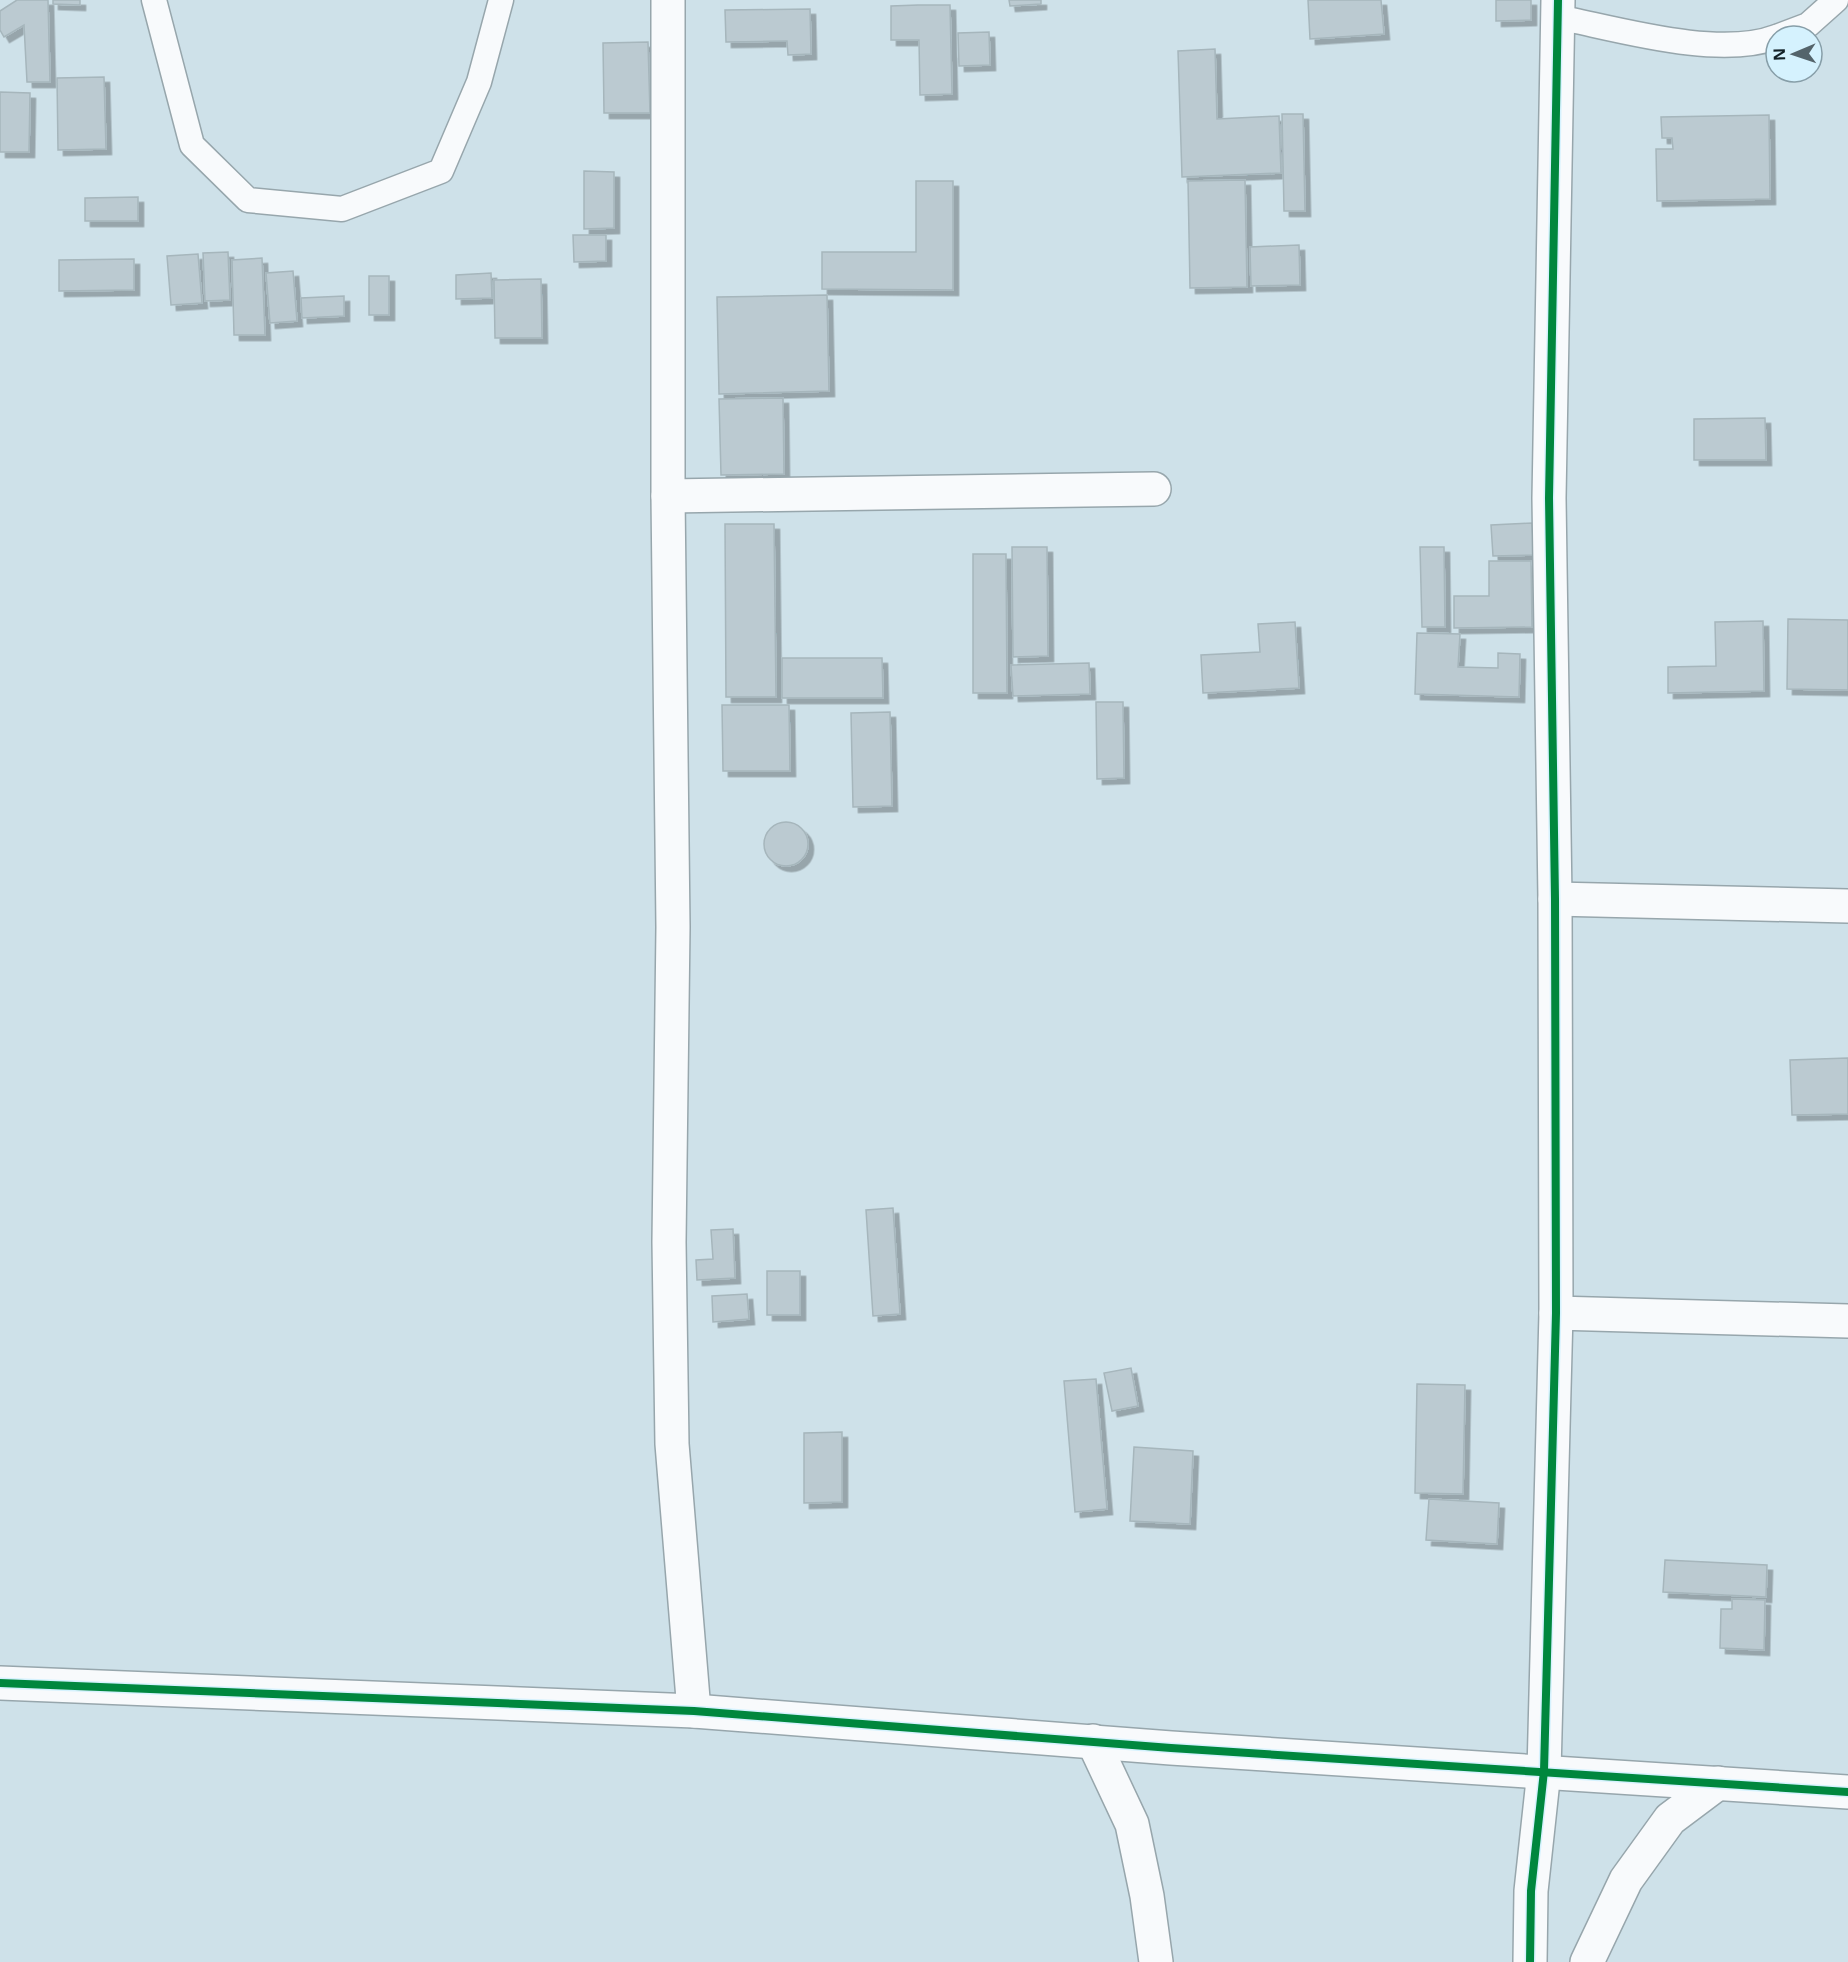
<svg xmlns="http://www.w3.org/2000/svg" width="1848" height="1962" font-family="'Open Sans',sans-serif">
  <style>
    .building { fill: #bbcad1; stroke: #a6b6bc; stroke-width: 1.5; filter: url(#shadow) }
    .lines { fill: none; stroke-linecap: round; stroke-linejoin: round }
    .lane-casing { stroke: #97a6ac; stroke-width: 27 }
    .street-casing { stroke: #97a6ac; stroke-width: 36 }
    .lane { stroke: #f8fafc; stroke-width: 24 }
    .street { stroke: #f8fafc; stroke-width: 33 }
    .cycleway-casing { stroke: #d5f2fe; stroke-width: 11 }
    .cycleway { stroke: #00873e; stroke-width: 8 }
  </style>
  <defs>
    <filter id="shadow"><feDropShadow dx="5.5" dy="5.5" stdDeviation="0" flood-color="#0004"/></filter>
  </defs>
  <rect width="100%" height="100%" fill="#cee1e9"/>
  <g class="building">
    <polygon points="17,0 48,0 50,82 27,82 24,25 4,37 0,30 0,11"/>
    <polygon points="53,0 80,0 80,5 53,4"/>
    <polygon points="1009,0 1041,0 1041,4 1010,6"/>
    <polygon points="1308,0 1381,0 1384,34 1310,39"/>
    <polygon points="1496,0 1531,0 1531,20 1496,21"/>
    <polygon points="918,5 950,5 952,94 920,95 919,40 891,40 891,6"/>
    <polygon points="810,9 811,54 788,55 787,41 726,42 725,10"/>
    <polygon points="989,32 990,65 959,66 958,33"/>
    <polygon points="648,42 650,113 604,113 603,43"/>
    <polygon points="1215,49 1217,119 1279,116 1281,173 1182,177 1178,51"/>
    <polygon points="104,77 106,149 58,150 57,78"/>
    <polygon points="0,92 30,93 29,152 0,152"/>
    <polygon points="1282,114 1303,114 1305,211 1284,211"/>
    <polygon points="1769,115 1770,199 1657,201 1656,149 1673,149 1672,138 1662,138 1661,117"/>
    <polygon points="584,171 614,172 614,228 584,229"/>
    <polygon points="1245,180 1247,287 1190,288 1188,181"/>
    <polygon points="916,181 953,181 953,290 822,289 822,252 916,252"/>
    <polygon points="138,197 138,221 85,221 85,198"/>
    <polygon points="573,235 606,235 606,261 574,262"/>
    <polygon points="1299,245 1300,285 1251,286 1250,247"/>
    <polygon points="228,252 230,300 205,301 203,253"/>
    <polygon points="198,254 202,303 171,305 167,256"/>
    <polygon points="262,258 265,335 234,335 232,260"/>
    <polygon points="134,259 134,290 59,291 59,260"/>
    <polygon points="293,271 297,321 270,323 266,273"/>
    <polygon points="491,273 492,298 456,299 456,275"/>
    <rect x="369" y="276" width="20" height="39"/>
    <polygon points="541,279 542,338 495,338 494,280"/>
    <polygon points="827,295 829,391 719,394 717,297"/>
    <polygon points="344,296 344,316 302,318 301,298"/>
    <polygon points="783,398 784,474 721,475 719,399"/>
    <polygon points="1765,418 1766,460 1694,460 1694,419"/>
    <polygon points="1532,523 1534,555 1493,556 1491,525"/>
    <polygon points="725,524 774,524 776,697 726,697"/>
    <polygon points="1012,547 1047,547 1048,656 1013,657"/>
    <polygon points="1420,547 1444,547 1445,627 1422,627"/>
    <polygon points="973,554 1006,554 1007,693 973,693"/>
    <polygon points="1489,561 1531,561 1532,627 1454,628 1454,596 1489,596"/>
    <polygon points="1788,619 1848,620 1848,690 1787,689"/>
    <polygon points="1763,621 1764,691 1668,693 1668,667 1716,666 1715,622"/>
    <polygon points="1295,622 1299,688 1203,693 1201,655 1260,652 1258,624"/>
    <polygon points="1417,633 1460,634 1458,667 1498,668 1498,653 1520,654 1519,697 1415,694"/>
    <polygon points="782,658 882,658 883,698 782,698"/>
    <polygon points="1089,663 1090,694 1013,696 1011,665"/>
    <polygon points="1096,702 1123,702 1124,778 1097,779"/>
    <polygon points="722,705 789,705 790,771 723,771"/>
    <polygon points="890,712 892,806 853,807 851,713"/>
    <circle cx="786" cy="844" r="22"/>
    <polygon points="1848,1058 1848,1114 1792,1115 1790,1060"/>
    <polygon points="893,1208 900,1314 873,1316 866,1210"/>
    <polygon points="733,1229 735,1278 697,1280 696,1260 713,1259 711,1230"/>
    <rect x="767" y="1271" width="33" height="44"/>
    <polygon points="747,1294 749,1319 713,1322 712,1296"/>
    <polygon points="1131,1368 1138,1406 1112,1411 1104,1373"/>
    <polygon points="1096,1379 1107,1509 1075,1512 1064,1381"/>
    <polygon points="1417,1384 1465,1385 1463,1494 1415,1493"/>
    <polygon points="842,1432 842,1502 804,1503 804,1433"/>
    <polygon points="1134,1447 1193,1451 1190,1524 1130,1521"/>
    <polygon points="1429,1499 1499,1503 1497,1544 1426,1540"/>
    <polygon points="1665,1560 1767,1565 1766,1597 1663,1592"/>
    <polygon points="1732,1599 1765,1600 1764,1650 1720,1648 1721,1609 1732,1609"/>
  </g>
  <g class="lines">
    <g class="lane-casing">
      <g id="lane">
        <polyline points="154,0 192,145 248,200 342,209 441,171 479,82 501,0"/>
        <path d="M1557,17C1618,29 1718,59 1776,37"/>
        <polyline points="1779,36 1808,25 1836,0"/>
      </g>
    </g>
    <g class="street-casing">
      <g id="street">
        <polyline points="668,0 668,496 673,927 669,1242 672,1444 694,1711"/>
        <polyline points="668,496 1154,489"/>
        <polyline points="1555,899 1848,906"/>
        <polyline points="1556,1313 1848,1321"/>
        <polyline points="0,1683 694,1711 1171,1748 1848,1792"/>
        <polyline points="1093,1741 1132,1824 1147,1896 1156,1962"/>
        <polyline points="1530,1962 1531,1891 1544,1771 1556,1313 1555,899 1549,498 1558,0"/>
        <polyline points="1587,1962 1626,1880 1670,1819 1718,1783"/>
      </g>
    </g>
    <use href="#lane" class="lane"/>
    <use href="#street" class="street"/>
    <g class="cycleway-casing">
      <g id="cycleway">
        <polyline points="0,1683 694,1711 1171,1748 1848,1792"/>
        <polyline points="1530,1962 1531,1891 1544,1771 1556,1313 1555,899 1549,498 1558,0"/>
      </g>
    </g>
    <use href="#cycleway" class="cycleway"/>
  </g>
  <g transform="translate(1794 54) rotate(268)"><circle r="28" fill="#d5f2fe" stroke="#879ea8" stroke-width="1.5"/>
  <path d="M0-4.5L10 22L0 15L-10 22Z" fill="#54646b"/>
  <text y="-9" font-size="16" font-weight="bold" text-anchor="middle" fill="#132127">N</text>
  </g>
</svg>
